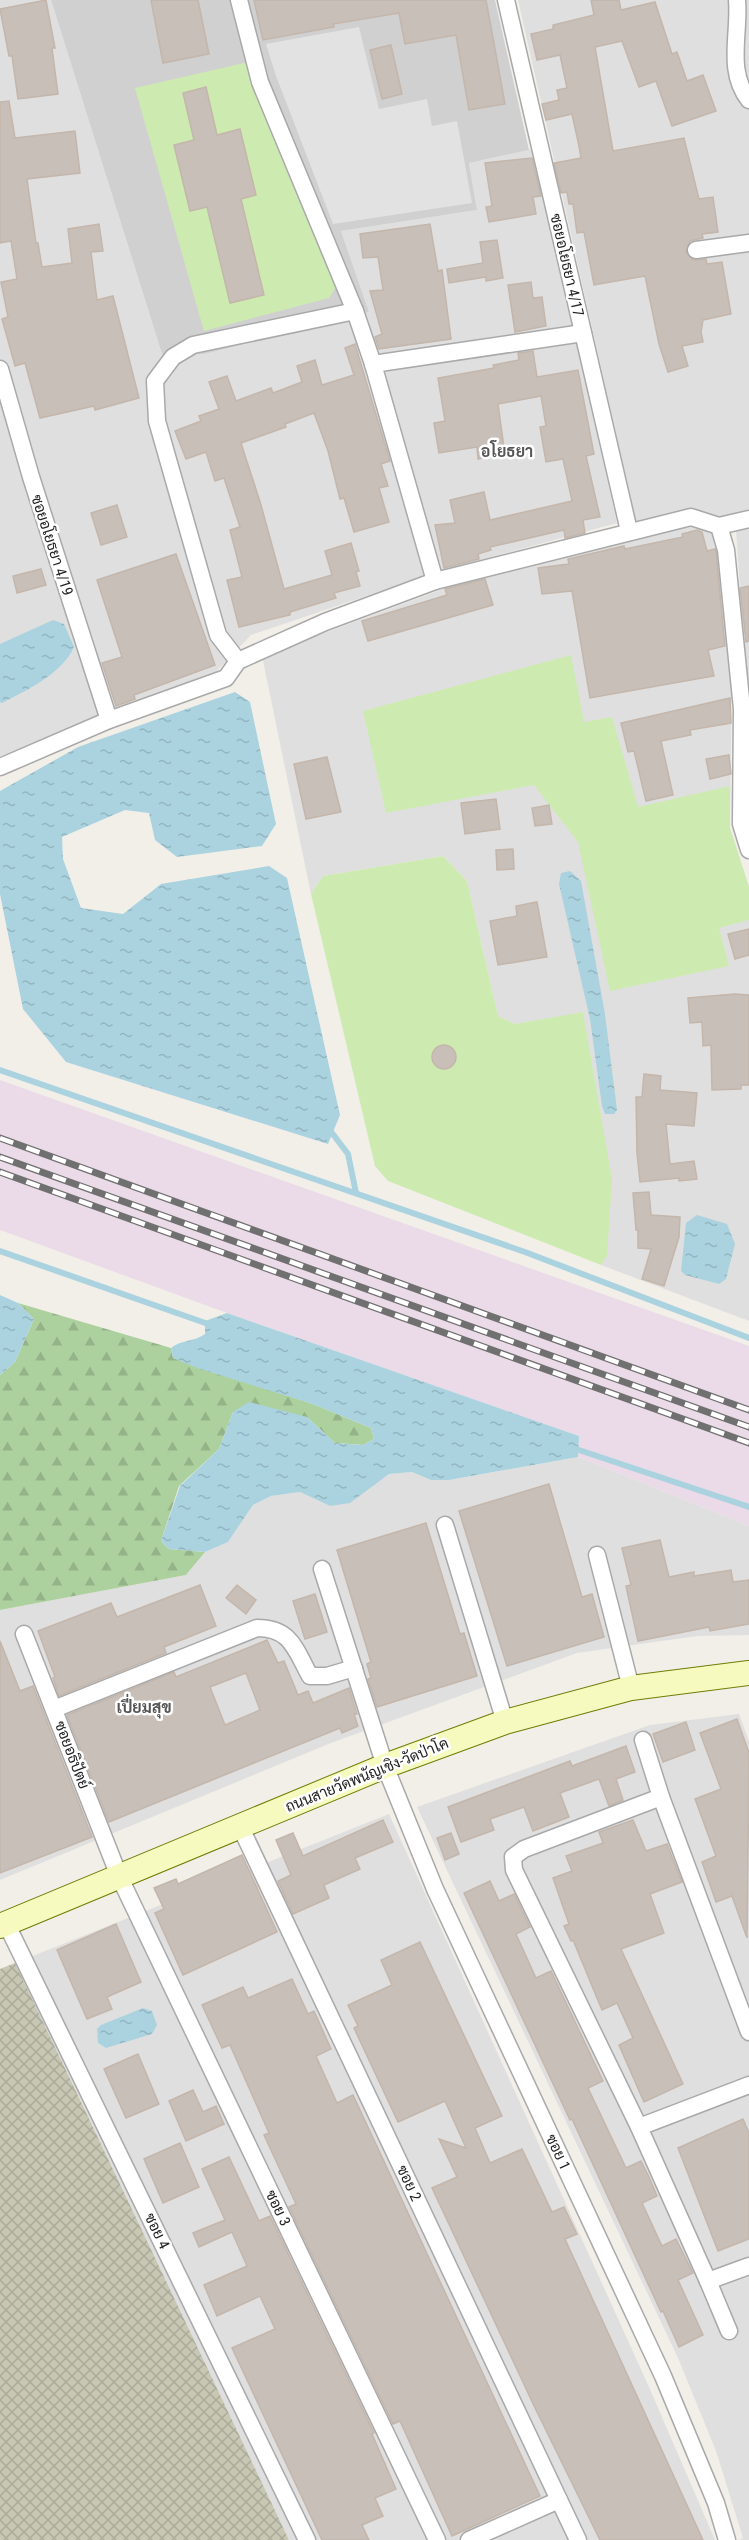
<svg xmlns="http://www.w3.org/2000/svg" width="749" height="2540" font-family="'Roboto Condensed',Sarabun,sans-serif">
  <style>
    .residential { fill: #e0dfdf }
    .religious { fill: #d0d0d0 }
    .railway { fill: #ebdbe8 }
    .construction { fill: url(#construction-cross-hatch) }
    .grass { fill: #cdebb0 }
    .forest { fill: url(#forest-firs) }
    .parking { fill: #e2e2e2 }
    .water { fill: url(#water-ripples) }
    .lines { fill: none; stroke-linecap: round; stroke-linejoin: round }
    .stream { stroke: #aad3df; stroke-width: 6 }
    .building { fill: #c7bfb8; stroke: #c4b6ab; stroke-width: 1.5; fill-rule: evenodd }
    .minor-casing { stroke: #a9a9a9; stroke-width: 19 }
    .secondary-casing { stroke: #707d05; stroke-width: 26 }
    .minor { stroke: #fff; stroke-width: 16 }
    .secondary { stroke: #f7fabf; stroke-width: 24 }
    .rail-casing { stroke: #707070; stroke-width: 7 }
    .rail { stroke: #fff; stroke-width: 4.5; stroke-dasharray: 14; stroke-linecap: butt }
    .labels { text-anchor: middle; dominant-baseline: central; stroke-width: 5; stroke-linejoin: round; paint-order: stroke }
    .street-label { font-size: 15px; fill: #222; stroke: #fff }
    .neighbourhood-label { font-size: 16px; font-weight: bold; fill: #555; stroke: #fff }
  </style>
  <defs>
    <pattern id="construction-cross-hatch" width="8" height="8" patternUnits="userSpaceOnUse" patternTransform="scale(1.5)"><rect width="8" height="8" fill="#c7c7b4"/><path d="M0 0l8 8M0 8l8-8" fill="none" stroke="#abab9a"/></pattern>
    <pattern id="forest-firs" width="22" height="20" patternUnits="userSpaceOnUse" patternTransform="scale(1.5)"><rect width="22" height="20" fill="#add19e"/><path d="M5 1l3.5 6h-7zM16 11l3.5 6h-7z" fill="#95b388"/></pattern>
    <pattern id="water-ripples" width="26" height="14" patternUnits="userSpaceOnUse" patternTransform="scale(1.5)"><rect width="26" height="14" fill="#aad3df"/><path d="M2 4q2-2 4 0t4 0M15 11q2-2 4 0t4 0" fill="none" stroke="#92b5bf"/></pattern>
  </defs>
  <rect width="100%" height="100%" fill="#f2efe9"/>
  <g class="residential">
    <polygon points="0,0 51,0 162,354 369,312 341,231 477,210 469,163 533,149 617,523 443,570 251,635 214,674 0,756"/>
    <polygon points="518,0 749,0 749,512 720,518 693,510 636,522"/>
    <polygon points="695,526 709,530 721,549 732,653 730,828 749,887 749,1321 601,1265 607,1256 583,1013 515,1024 498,1016 467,881 443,856 323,876 311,894 262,656 454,585 562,553"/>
    <polygon points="749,528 749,717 736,530"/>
    <polygon points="578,1457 749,1526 749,1635 697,1636 577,1653 331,1743 0,1880 0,1610 186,1575 205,1552 228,1542 253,1505 271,1496 300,1492 330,1506 389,1474 412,1472 431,1480 449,1480"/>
    <polygon points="739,1714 749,1741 749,2540 738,2540 743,2538 716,2451 678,2358 417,1807 650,1725"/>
    <polygon points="389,1814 649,2387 715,2540 289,2540 15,1963"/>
  </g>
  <polygon class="religious" points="51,0 495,0 529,150 469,163 477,210 341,231 369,312 204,354 162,354"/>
  <polygon class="railway" points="0,1080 749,1346 749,1526 578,1457 579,1436 227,1313 0,1230"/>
  <polygon class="construction" points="15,1963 289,2540 0,2540 0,1969"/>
  <g class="grass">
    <polygon points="253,61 337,285 329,298 204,331 135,88"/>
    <polygon points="571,655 584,722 612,717 638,807 730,786 730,828 749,887 749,920 719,928 729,966 610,991 578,842 534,785 386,813 363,711"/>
    <polygon points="443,856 467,881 498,1016 515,1024 583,1012 612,1179 607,1256 601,1265 388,1181 375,1166 311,894 323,876"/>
  </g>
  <polygon class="forest" points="18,1303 171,1348 173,1358 313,1404 371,1428 374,1439 363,1445 335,1443 307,1417 233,1412 219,1449 179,1486 161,1541 169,1549 205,1552 186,1575 0,1610 0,1375 15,1362 34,1319"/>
  <polygon class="parking" points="359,27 379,109 427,99 432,126 457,121 472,203 333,224 276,76 266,44"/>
  <g class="water">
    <path d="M53,620L64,624L74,647C62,674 27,690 2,703L0,702V644Z"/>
    <polygon points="235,692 250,702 276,824 262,846 177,857 155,840 149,813 125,810 62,837 63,859 81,908 123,914 161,884 269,866 287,878 340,1115 328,1144 66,1062 23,1009 0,894 0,791 78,747"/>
    <polygon points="570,871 581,881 605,1014 617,1110 614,1114 605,1114 602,1106 590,1019 559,884 561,873"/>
    <polygon points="697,1215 727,1224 735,1244 726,1279 719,1284 685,1275 681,1271 686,1223"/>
    <polygon points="0,1295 18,1303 34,1319 15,1362 0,1375"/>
    <path d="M227,1313L579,1436L578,1457L449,1480H431L412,1472L389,1474L350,1503L330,1506L300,1492L271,1496L253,1505L228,1542L205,1552L169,1549L161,1541L180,1486L219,1449L233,1412L249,1402L307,1417L335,1443L363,1445L374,1439L371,1428L313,1404L197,1368L173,1358L171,1348C180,1340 194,1342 205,1334V1321Z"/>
    <polygon points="143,2008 152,2011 157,2025 152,2034 106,2048 98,2043 97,2029 101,2025"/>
  </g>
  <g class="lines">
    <g class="stream">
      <polyline points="0,1070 525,1252 749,1338"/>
      <polyline points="329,1129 348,1154 356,1193"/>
      <polyline points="0,1251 211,1325"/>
      <polyline points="573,1448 749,1507"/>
    </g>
  </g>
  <g class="building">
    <polygon points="46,0 55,48 52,48 58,94 18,99 12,56 9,56 0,9"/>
    <polygon points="151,0 198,0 209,54 163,63"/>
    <polygon points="254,0 486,0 505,104 469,110 456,35 405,44 399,13 333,24 334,27 263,40"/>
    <polygon points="591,0 619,0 621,10 655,2 672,54 677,52 687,81 703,75 716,111 672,126 656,81 639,87 622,41 595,47 613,151 684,138 699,199 713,197 718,232 702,234 703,238 690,241 686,252 693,260 706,259 707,264 722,262 731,314 703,320 701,332 703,342 682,346 688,366 668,372 659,344 645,276 594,285 584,232 577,233 573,204 569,204 567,192 561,193 554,163 581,158 579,146 572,114 546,120 542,104 559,100 557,90 567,88 560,55 537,60 531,34 553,29 553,25 594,15"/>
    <polygon points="391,45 402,94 382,99 370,50"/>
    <polygon points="206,87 217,135 240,129 256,195 241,199 264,295 230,303 207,207 190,211 174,145 194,140 183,93"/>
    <polygon points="9,101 15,138 75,131 80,173 27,179 36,243 38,243 42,267 72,263 68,229 99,224 103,251 91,252 97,300 113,296 139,398 95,410 94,406 40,418 25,363 15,366 2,319 8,317 1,282 17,279 11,241 0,243 0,102"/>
    <polygon points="532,158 541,196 533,197 536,214 489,222 486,207 492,206 485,163"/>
    <polygon points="430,224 438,271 442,270 451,339 379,349 375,337 382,334 370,291 383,290 378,257 363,258 360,234"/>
    <polygon points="497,240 503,278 486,281 486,277 449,283 447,269 483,263 480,242"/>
    <polygon points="531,282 533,298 542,297 546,326 515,332 508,285"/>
    <polygon points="355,344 390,461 381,464 388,486 379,488 389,522 354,532 344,498 340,499 328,451 314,413 285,424 286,427 241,443 261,505 284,589 332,575 325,551 351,543 359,571 356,572 360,586 334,593 336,598 290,612 290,615 239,627 227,580 242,577 230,530 240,527 224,478 215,481 206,452 186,459 175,431 201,421 199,416 219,409 209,382 227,376 236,401 271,388 273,393 302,382 297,366 315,360 322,385 354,375 345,348"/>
    <polygon points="533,351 537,377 578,370 594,454 586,456 600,517 583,520 585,533 565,538 564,530 490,547 491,550 478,554 479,559 444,568 435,525 455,523 450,500 484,492 490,520 572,501 563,459 546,462 540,427 546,426 541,396 498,404 505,455 478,459 477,447 439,453 434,423 445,421 438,378 494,368 493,365 519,360 518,353"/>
    <polygon points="117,505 127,537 101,545 91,513"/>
    <polygon points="697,530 702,532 707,551 715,549 716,552 725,646 708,650 714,676 590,698 572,591 542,594 538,568 569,564 568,559 624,546 625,549 683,537 682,534"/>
    <polygon points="176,554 215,665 134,695 135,699 116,706 102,663 122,657 97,580"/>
    <polygon points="41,569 46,585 17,593 13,576"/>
    <polygon points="485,579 493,605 368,641 362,621 447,595 445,589"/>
    <polygon points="749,586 749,641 746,642 740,588"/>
    <polygon points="730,698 731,723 690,730 691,735 661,741 673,795 646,801 634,751 628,752 621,723"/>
    <polygon points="729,755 731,774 710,779 706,759"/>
    <polygon points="327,757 341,812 306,819 294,764"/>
    <polygon points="496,799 500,829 465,834 461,803"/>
    <polygon points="549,805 552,824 535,826 532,808"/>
    <polygon points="513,849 514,869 497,870 496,850"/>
    <polygon points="537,902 547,957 498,965 490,921 517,916 516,906"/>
    <polygon points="749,929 749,955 735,959 728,934"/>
    <polygon points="735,994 749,995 749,1085 741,1085 741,1089 712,1090 711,1045 703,1046 702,1022 690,1023 688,998"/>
    <circle cx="444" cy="1057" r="12"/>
    <polygon points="644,1074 661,1076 660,1090 697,1093 694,1126 666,1124 670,1164 694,1161 697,1179 679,1181 679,1178 640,1182 637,1153 636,1097 642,1097"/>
    <polygon points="649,1192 651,1215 680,1217 679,1237 664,1286 642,1279 651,1249 638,1248 638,1230 636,1230 633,1193"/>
    <polygon points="549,1484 582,1597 592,1594 604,1637 507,1666 459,1511"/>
    <polygon points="426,1523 460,1634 464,1633 477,1676 377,1707 368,1679 371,1678 367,1664 371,1662 337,1550"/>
    <polygon points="660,1540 669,1577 694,1572 694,1576 731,1570 733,1582 749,1580 749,1624 710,1631 709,1627 638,1641 626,1586 631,1585 622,1548"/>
    <polygon points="200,1585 216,1626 164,1647 166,1653 59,1696 53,1678 55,1677 38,1631 111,1603 117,1617"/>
    <polygon points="237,1585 256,1600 246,1614 226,1598"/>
    <polygon points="315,1594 327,1632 305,1639 293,1601"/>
    <path d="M267,1640L278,1663L284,1661L298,1695L308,1691L313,1703L349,1688L357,1714H354L358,1726L342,1733L340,1728L109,1822L67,1715L174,1672L176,1677ZM246,1673L260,1710L225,1725L210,1687Z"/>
    <polygon points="0,1641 20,1691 33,1686 92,1837 0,1873"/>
    <polygon points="737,1719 749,1753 747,1938 732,1896 716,1902 702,1862 716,1856 695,1799 721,1789 700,1733"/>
    <polygon points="686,1722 695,1750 663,1762 653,1734"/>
    <polygon points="626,1746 635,1772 616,1779 623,1800 609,1806 599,1779 560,1793 569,1817 533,1831 524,1807 490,1819 494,1830 461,1842 448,1807 570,1761 572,1766"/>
    <polygon points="383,1820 393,1842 355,1858 360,1869 324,1885 329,1898 293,1914 278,1881 291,1875 276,1840 293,1833 303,1856"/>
    <polygon points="633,1820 646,1851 667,1844 682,1882 650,1894 664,1933 621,1949 683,2084 644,2102 619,2045 633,2038 617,2003 602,2010 573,1940 571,1941 564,1926 569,1924 553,1878 572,1871 566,1856 603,1843 599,1832"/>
    <polygon points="451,1833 459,1854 445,1860 437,1838"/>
    <polygon points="242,1855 277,1932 183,1975 155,1913 164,1909 154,1888 176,1879 178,1884"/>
    <polygon points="490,1881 499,1901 514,1894 530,1927 516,1934 536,1978 551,1971 603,2081 588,2088 626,2168 641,2161 649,2177 657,2196 642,2203 662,2246 676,2239 693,2273 678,2280 703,2335 679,2347 663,2311 661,2312 572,2119 570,2120 464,1893"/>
    <polygon points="116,1924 141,1982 107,1997 112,2009 87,2019 57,1950"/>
    <polygon points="420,1942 502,2116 475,2128 490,2163 522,2149 552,2212 564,2207 577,2234 565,2239 703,2540 600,2540 536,2410 432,2188 457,2177 439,2139 466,2148 445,2101 398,2122 354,2028 358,2026 348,2005 392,1985 381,1960"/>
    <polygon points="292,1979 308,2014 314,2011 331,2049 316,2056 337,2103 353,2095 540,2496 452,2536 400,2421 393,2424 289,2207 296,2204 264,2135 269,2133 230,2045 222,2048 202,2005 243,1987 248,1998"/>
    <polygon points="138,2054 159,2104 126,2118 104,2069"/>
    <polygon points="193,2090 203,2112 216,2106 224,2124 186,2141 169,2101"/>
    <polygon points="743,2119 749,2133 749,2239 718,2251 678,2148"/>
    <polygon points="180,2143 199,2187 163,2203 144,2159"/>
    <polygon points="229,2157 259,2221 270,2216 374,2433 372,2434 396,2489 375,2498 383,2516 362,2525 369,2540 322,2540 232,2348 275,2329 260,2296 217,2316 204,2285 247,2266 232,2232 199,2247 193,2233 225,2220 202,2169"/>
  </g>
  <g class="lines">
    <g class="minor-casing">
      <g id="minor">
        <polyline points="239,0 260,82 355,311 373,364 435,581"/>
        <polyline points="506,0 629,531"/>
        <path d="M737,0C740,34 726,71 749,100"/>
        <polyline points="696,250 749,243"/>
        <polyline points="373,364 583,333"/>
        <polyline points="0,369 31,477 109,720"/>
        <polyline points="719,526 726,550 742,709 741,824 749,850"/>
        <polyline points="238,661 218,635 157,421 155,381 173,357 193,345 355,311"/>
        <polyline points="0,767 109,720 226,678 238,661 325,622 435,581 691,517 719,526 749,519"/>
        <polyline points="445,1525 505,1722"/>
        <polyline points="597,1555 631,1688"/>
        <polyline points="322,1569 385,1766 435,1889 663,2376 716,2503 727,2540"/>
        <polyline points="24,1634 119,1876 437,2540"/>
        <path d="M54,1709L257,1628C291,1628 295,1649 310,1676H327L354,1668"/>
        <polyline points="643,1740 661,1797 749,2032"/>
        <polyline points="661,1797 524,1849 513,1857 514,1870 639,2127 708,2281 749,2266"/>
        <polyline points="240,1826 578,2540"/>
        <polyline points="6,1923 307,2540"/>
        <polyline points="639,2127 749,2085"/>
        <polyline points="708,2281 729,2331"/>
        <polyline points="469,2540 559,2500"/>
      </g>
    </g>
    <g class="secondary-casing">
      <polyline id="secondary" points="0,1926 385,1766 505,1722 631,1688 749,1673"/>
    </g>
    <use href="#minor" class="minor"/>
    <use href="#secondary" class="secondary"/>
    <g class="rail-casing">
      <g id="rail">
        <polyline points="0,1138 749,1410"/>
        <polyline points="0,1157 749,1427"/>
        <polyline points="0,1172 749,1443"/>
      </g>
    </g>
    <use href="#rail" class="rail"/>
  </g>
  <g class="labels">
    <g class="street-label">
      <text transform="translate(567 265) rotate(77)">ซอยอโยธยา 4/17</text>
      <text transform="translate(52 545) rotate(72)">ซอยอโยธยา 4/19</text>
      <text transform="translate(72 1755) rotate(69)">ซอยอธิปัตย์</text>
      <text transform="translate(367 1775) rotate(-22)">ถนนสายวัดพนัญเชิง-วัดป่าโค</text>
      <text transform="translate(558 2152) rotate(65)">ซอย 1</text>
      <text transform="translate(409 2183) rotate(65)">ซอย 2</text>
      <text transform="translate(278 2208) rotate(64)">ซอย 3</text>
      <text transform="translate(157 2231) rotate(64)">ซอย 4</text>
    </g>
    <g class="neighbourhood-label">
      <text x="507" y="451">อโยธยา</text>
      <text x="144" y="1707">เปี่ยมสุข</text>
    </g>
  </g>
</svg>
